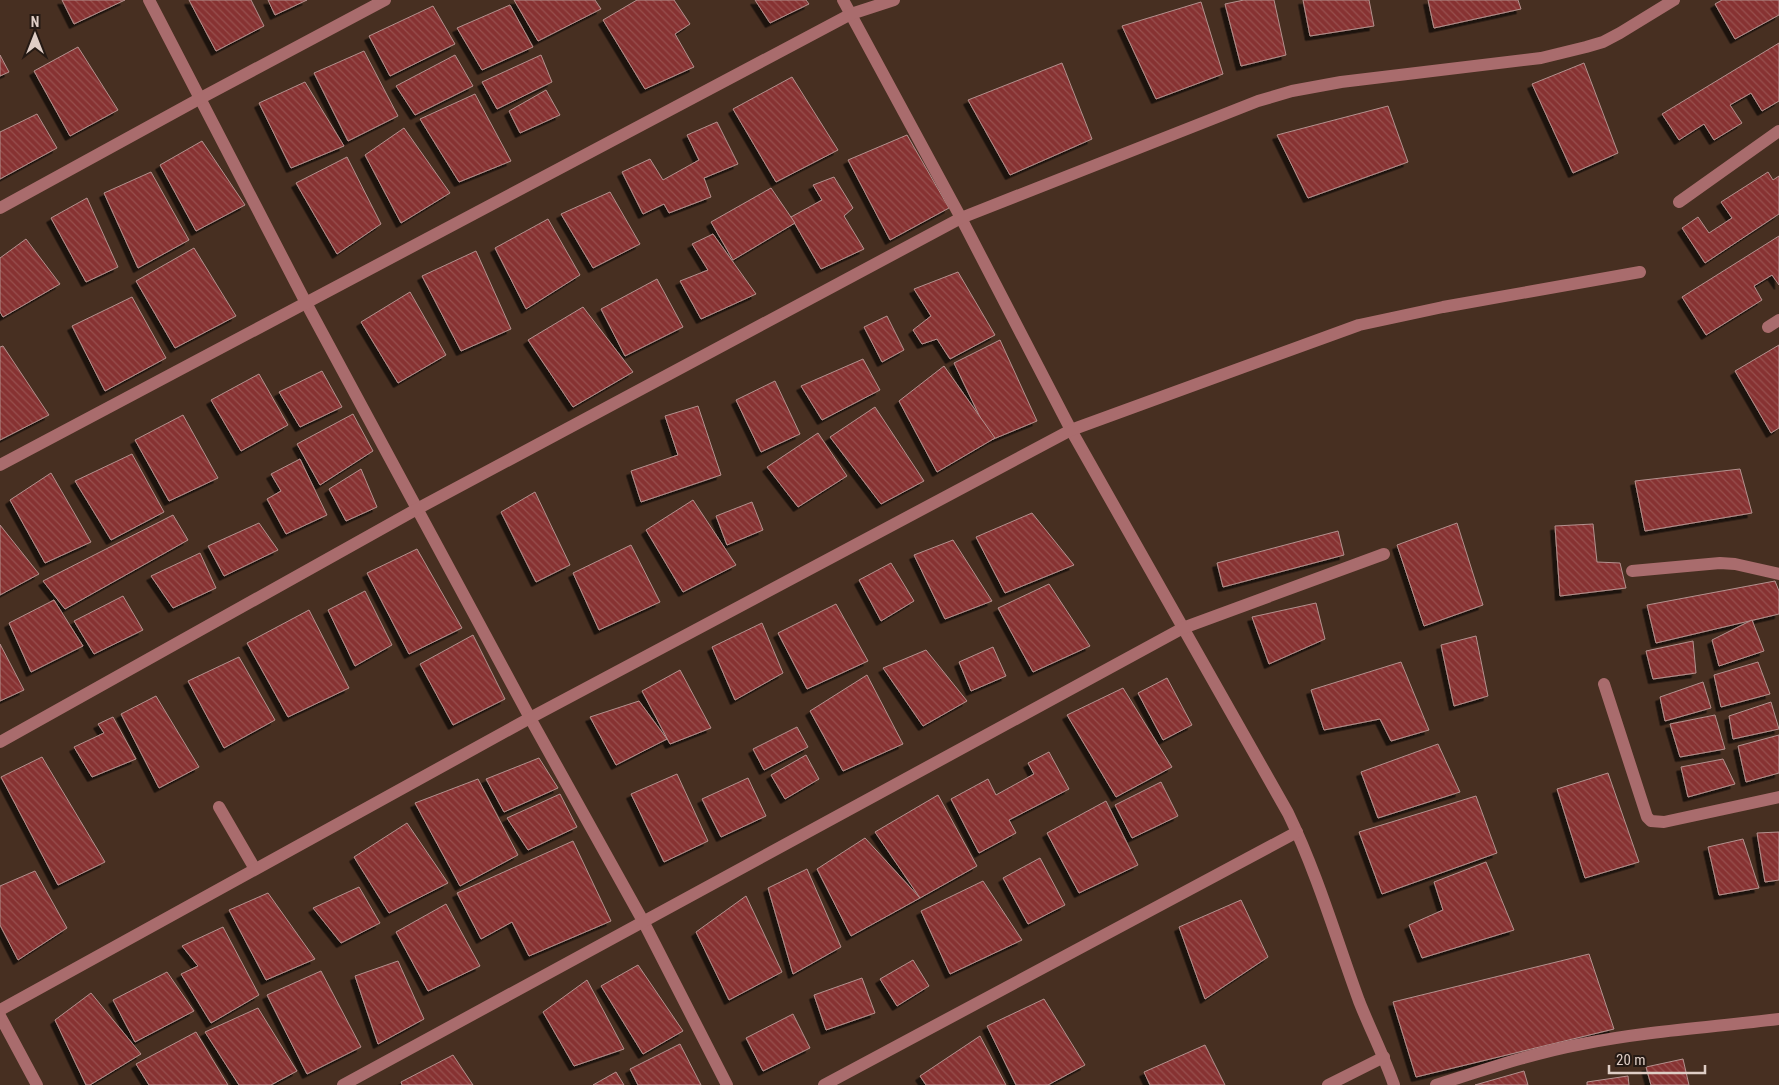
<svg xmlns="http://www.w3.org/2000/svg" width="1779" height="1085" font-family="'Roboto Condensed',sans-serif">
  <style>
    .building { fill: url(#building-back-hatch); stroke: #b4918e; filter: url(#shadow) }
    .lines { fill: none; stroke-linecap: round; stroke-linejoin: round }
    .minor { stroke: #a96c6d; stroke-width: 12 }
  </style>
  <defs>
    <pattern id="building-back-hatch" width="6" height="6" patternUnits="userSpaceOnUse" patternTransform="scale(1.25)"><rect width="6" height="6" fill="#873332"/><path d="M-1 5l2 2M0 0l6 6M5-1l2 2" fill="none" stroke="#984f4e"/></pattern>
    <filter id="shadow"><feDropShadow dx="-4.5" dy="4.5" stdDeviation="0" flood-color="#0009"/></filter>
  </defs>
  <rect width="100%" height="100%" fill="#472f21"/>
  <g class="building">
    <polygon points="62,0 125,0 74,24"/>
    <polygon points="189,0 251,0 264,26 216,51"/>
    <polygon points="268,0 307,0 275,15"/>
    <polygon points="514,0 595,0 601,9 538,41"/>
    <polygon points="637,0 674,0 690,24 675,34 694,67 645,89 603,20"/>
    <polygon points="755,0 806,0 809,4 770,23"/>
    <polygon points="1244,0 1274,0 1286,55 1241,66 1225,4"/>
    <polygon points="1303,0 1369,0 1374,26 1310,36"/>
    <polygon points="1428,0 1518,0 1521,9 1434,28"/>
    <polygon points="1722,0 1779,0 1779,15 1735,39 1715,4"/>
    <polygon points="1201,2 1223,74 1156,99 1122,26"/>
    <polygon points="510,5 533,47 482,70 457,28"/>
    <polygon points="433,6 455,44 390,76 369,36"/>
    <polygon points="1779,43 1779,101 1762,111 1751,93 1730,105 1742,123 1714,140 1704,124 1679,140 1662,114"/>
    <polygon points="78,47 118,110 70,136 34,71"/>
    <polygon points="364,51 398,116 348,141 314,73"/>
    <polygon points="0,55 9,72 0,76"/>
    <polygon points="455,55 473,86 415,115 396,86"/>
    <polygon points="541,55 552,82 497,109 482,82"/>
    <polygon points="1062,63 1092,139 1010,175 968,100"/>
    <polygon points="1584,63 1618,153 1573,173 1532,84"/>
    <polygon points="792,77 838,150 776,182 733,109"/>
    <polygon points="305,82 344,146 291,168 259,103"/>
    <polygon points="546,90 560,115 520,133 509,111"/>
    <polygon points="475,94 511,161 459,182 420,119"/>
    <polygon points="1388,106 1408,162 1308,198 1277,135"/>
    <polygon points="37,114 57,148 0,179 0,132"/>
    <polygon points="717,122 738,164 704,178 711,197 669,213 664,204 643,214 622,172 650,159 663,180 699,160 687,135"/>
    <polygon points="404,128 450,193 401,223 365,155"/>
    <polygon points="907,135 949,208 890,240 848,160"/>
    <polygon points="202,141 245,205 196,231 160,165"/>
    <polygon points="347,157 381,224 337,254 296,183"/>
    <polygon points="151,172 189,240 138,268 104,193"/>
    <polygon points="1768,172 1773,180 1779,176 1779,214 1705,263 1682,228 1698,217 1709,233 1732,218 1721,202"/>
    <polygon points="834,177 853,208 844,216 864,249 821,269 791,217 822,200 813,185"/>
    <polygon points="771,188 795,223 733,260 711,222"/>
    <polygon points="610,192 640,244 593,268 561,214"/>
    <polygon points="87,198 118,267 86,282 51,218"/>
    <polygon points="548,219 580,275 526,309 495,248"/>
    <polygon points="713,234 756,294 701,319 680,281 708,270 692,244"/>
    <polygon points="1779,236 1779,285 1772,275 1754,286 1762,300 1706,335 1682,297"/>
    <polygon points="26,239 60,284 3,317 0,312 0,258"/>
    <polygon points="194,248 236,316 175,348 136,281"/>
    <polygon points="476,251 511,329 461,351 422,276"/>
    <polygon points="958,272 995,335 950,359 937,339 922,344 913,330 931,316 914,289"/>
    <polygon points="657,279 683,327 625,356 601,309"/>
    <polygon points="410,292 446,355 398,383 361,322"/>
    <polygon points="132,297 166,358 105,391 72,326"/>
    <polygon points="583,307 633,372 573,407 528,340"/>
    <polygon points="887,316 904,350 882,362 864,327"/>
    <polygon points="1000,340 1037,421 991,440 954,363"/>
    <polygon points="1779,345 1779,428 1771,433 1735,371"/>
    <polygon points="3,346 49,415 0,440 0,347"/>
    <polygon points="863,359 880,390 822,420 801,386"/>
    <polygon points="944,366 995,438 937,472 899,401"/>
    <polygon points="322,371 342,407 300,427 279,392"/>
    <polygon points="259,374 288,425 241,451 211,400"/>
    <polygon points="775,381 800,434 761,452 736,400"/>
    <polygon points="698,406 721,475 641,502 631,471 678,455 665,416"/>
    <polygon points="875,407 924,481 881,504 830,437"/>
    <polygon points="353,414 373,451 320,485 297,444"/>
    <polygon points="183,415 218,478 169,501 135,440"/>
    <polygon points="818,433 847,476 798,507 767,467"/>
    <polygon points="132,454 164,512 111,540 75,481"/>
    <polygon points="300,459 327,515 286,534 267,499 281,491 271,474"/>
    <polygon points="361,469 377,507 346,521 329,489"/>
    <polygon points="1740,469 1752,513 1645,531 1635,481"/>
    <polygon points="51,473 91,542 45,563 10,500"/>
    <polygon points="535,492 570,565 536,582 501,512"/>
    <polygon points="693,500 736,565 683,592 646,530"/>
    <polygon points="752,502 763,530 727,545 716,516"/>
    <polygon points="1032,513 1074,565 1005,593 976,537"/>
    <polygon points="173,515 188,540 65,609 43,581"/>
    <polygon points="259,523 278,550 224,576 208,546"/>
    <polygon points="1457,523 1483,605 1424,626 1397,545"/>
    <polygon points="1593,524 1597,562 1620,563 1626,588 1560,596 1555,526"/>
    <polygon points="0,525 39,574 0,595"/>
    <polygon points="1338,531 1344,555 1223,587 1217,563"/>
    <polygon points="953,540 992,601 945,619 914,555"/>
    <polygon points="631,545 660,602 599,630 573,573"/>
    <polygon points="417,549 462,628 409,654 367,573"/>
    <polygon points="200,553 216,588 173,608 151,576"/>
    <polygon points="891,563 914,601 881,621 859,580"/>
    <polygon points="1775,581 1779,591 1779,614 1656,643 1647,605"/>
    <polygon points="1049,584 1090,646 1033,672 998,608"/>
    <polygon points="365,591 392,645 355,666 328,610"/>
    <polygon points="123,596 143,630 94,654 74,621"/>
    <polygon points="54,600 83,646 31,672 9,623"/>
    <polygon points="1316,603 1325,639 1269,664 1252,617"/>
    <polygon points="836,604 868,661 807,689 778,633"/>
    <polygon points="309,610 349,688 288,717 247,643"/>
    <polygon points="1752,620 1764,651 1719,666 1712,640"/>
    <polygon points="762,623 783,673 735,700 712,647"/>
    <polygon points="473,635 505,699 453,725 420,664"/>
    <polygon points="1476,636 1488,696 1454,706 1441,645"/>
    <polygon points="1693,641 1696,673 1653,679 1646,651"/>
    <polygon points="0,644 24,690 0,701"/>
    <polygon points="993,647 1006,676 971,691 959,662"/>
    <polygon points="926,650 967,701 923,726 883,668"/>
    <polygon points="239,657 275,720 224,748 188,681"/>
    <polygon points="1401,662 1429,730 1391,741 1380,719 1324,730 1311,690"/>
    <polygon points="1758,662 1770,694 1721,707 1714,675"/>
    <polygon points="680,670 711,728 670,744 642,691"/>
    <polygon points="867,675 903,744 843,771 810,711"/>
    <polygon points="1167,678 1192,725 1163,740 1138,693"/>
    <polygon points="1703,682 1711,708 1665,721 1660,697"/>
    <polygon points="1123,688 1172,767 1116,797 1067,715"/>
    <polygon points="156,696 199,767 159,788 121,714"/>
    <polygon points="639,701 667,739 616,765 590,717"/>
    <polygon points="1771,702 1779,729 1733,739 1729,716"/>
    <polygon points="1715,715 1725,749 1680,757 1670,724"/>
    <polygon points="113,717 136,759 92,777 74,747 104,733 98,724"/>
    <polygon points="797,727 808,747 764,770 753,749"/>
    <polygon points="1779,735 1779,773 1746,782 1738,746"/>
    <polygon points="1438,744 1460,792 1378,818 1361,772"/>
    <polygon points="1049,752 1069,789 1009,820 1016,833 979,853 951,799 988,779 996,795 1034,774 1028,763"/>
    <polygon points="806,755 819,779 785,799 771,775"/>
    <polygon points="42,757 105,862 58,885 1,777"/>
    <polygon points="539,758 558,788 504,812 486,779"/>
    <polygon points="1723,759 1735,784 1688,797 1681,767"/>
    <polygon points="1608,773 1639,862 1585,878 1557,789"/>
    <polygon points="677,774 708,841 664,862 631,794"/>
    <polygon points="748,778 766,816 721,837 702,799"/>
    <polygon points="478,779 518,855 460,886 415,803"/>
    <polygon points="1161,782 1178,816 1132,838 1115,805"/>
    <polygon points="560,794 577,827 528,850 507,818"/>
    <polygon points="938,795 977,866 920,898 875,832"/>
    <polygon points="1476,796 1497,853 1382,894 1359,832"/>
    <polygon points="1106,801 1138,865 1079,893 1047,833"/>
    <polygon points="407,823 448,883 389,913 354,857"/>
    <polygon points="1779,832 1779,880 1765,882 1757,833"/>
    <polygon points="865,838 920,898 851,936 817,869"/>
    <polygon points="1743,839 1759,888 1719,895 1708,847"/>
    <polygon points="573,841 611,921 529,956 512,922 481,939 457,893"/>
    <polygon points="1040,858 1065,905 1028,924 1003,878"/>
    <polygon points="1486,862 1514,930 1422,958 1409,925 1443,910 1434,882"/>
    <polygon points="807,869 841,947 793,974 768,888"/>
    <polygon points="35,871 67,928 18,960 0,925 0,886"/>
    <polygon points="983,881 1022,940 950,974 921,911"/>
    <polygon points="359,887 380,923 341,943 313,908"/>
    <polygon points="268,893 315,959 266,980 229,910"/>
    <polygon points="746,896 782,972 729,1000 696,932"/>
    <polygon points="1241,900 1268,957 1205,999 1179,927"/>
    <polygon points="446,904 480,966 428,991 396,932"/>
    <polygon points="223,927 259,995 211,1023 181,974 198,966 182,946"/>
    <polygon points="1589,954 1614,1029 1416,1077 1393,1002"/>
    <polygon points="913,960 929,986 897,1006 880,979"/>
    <polygon points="398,961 424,1019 378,1044 355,976"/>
    <polygon points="638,965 683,1031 643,1054 601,986"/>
    <polygon points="321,971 361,1047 307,1074 267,995"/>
    <polygon points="167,972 194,1011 135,1042 113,1000"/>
    <polygon points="862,978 875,1013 826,1030 814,995"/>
    <polygon points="587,980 624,1049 574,1066 543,1012"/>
    <polygon points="91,993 141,1054 90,1085 86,1085 55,1020"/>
    <polygon points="1044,999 1085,1065 1048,1085 1016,1085 987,1026"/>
    <polygon points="258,1008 297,1071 271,1085 239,1085 205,1032"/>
    <polygon points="793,1014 810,1048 763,1071 746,1038"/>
    <polygon points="196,1032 228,1085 149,1085 136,1064"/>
    <polygon points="980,1036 1006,1085 926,1085 920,1076"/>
    <polygon points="680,1044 701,1085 638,1085 630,1069"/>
    <polygon points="1205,1045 1225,1085 1150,1085 1144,1072"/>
    <polygon points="453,1055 473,1085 402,1085 401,1082"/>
    <polygon points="1683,1059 1689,1085 1651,1085 1646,1067"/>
    <polygon points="1524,1071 1528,1085 1475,1085"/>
    <polygon points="616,1072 624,1085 593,1085"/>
    <polygon points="1628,1076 1629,1085 1587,1085 1587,1082"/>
  </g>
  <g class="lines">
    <g class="minor">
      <polyline points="149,0 305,301 530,718 643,921 727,1085"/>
      <path d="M843,0L961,218L1071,430L1288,813C1317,873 1336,938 1359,1001C1370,1029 1384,1056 1394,1085"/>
      <polyline points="1679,202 1779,131"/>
      <polyline points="0,208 199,99 385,0"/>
      <polyline points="1768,327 1779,320"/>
      <polyline points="0,465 851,14 894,0"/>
      <polyline points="1632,571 1720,563 1735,564 1779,574"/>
      <polyline points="1604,684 1647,817 1651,821 1664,822 1779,797"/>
      <polyline points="0,742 417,509 961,218 1258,101 1292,91 1341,82 1541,58 1586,47 1603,42 1620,33 1674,0"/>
      <polyline points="219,807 255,869"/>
      <polyline points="0,1010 530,718 1071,430 1359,325 1443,307 1640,272"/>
      <polyline points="0,1016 37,1085"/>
      <polyline points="343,1085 1183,628 1384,554"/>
      <polyline points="824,1085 1297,832"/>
      <polyline points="1328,1085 1384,1057"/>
      <path d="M1436,1085C1484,1070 1533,1053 1582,1044C1647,1031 1714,1027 1779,1019"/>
    </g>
  </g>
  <g transform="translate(35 35)" stroke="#251a14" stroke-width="4" paint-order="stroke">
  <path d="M0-4L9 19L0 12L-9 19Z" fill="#dfcec6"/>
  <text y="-8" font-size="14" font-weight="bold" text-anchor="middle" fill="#dfcec6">N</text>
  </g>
  <path d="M1609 1065v8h96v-8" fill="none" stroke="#dfcec6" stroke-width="2.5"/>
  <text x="1616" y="1065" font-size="15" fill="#dfcec6" stroke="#251a14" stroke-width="4" paint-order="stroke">20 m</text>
</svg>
